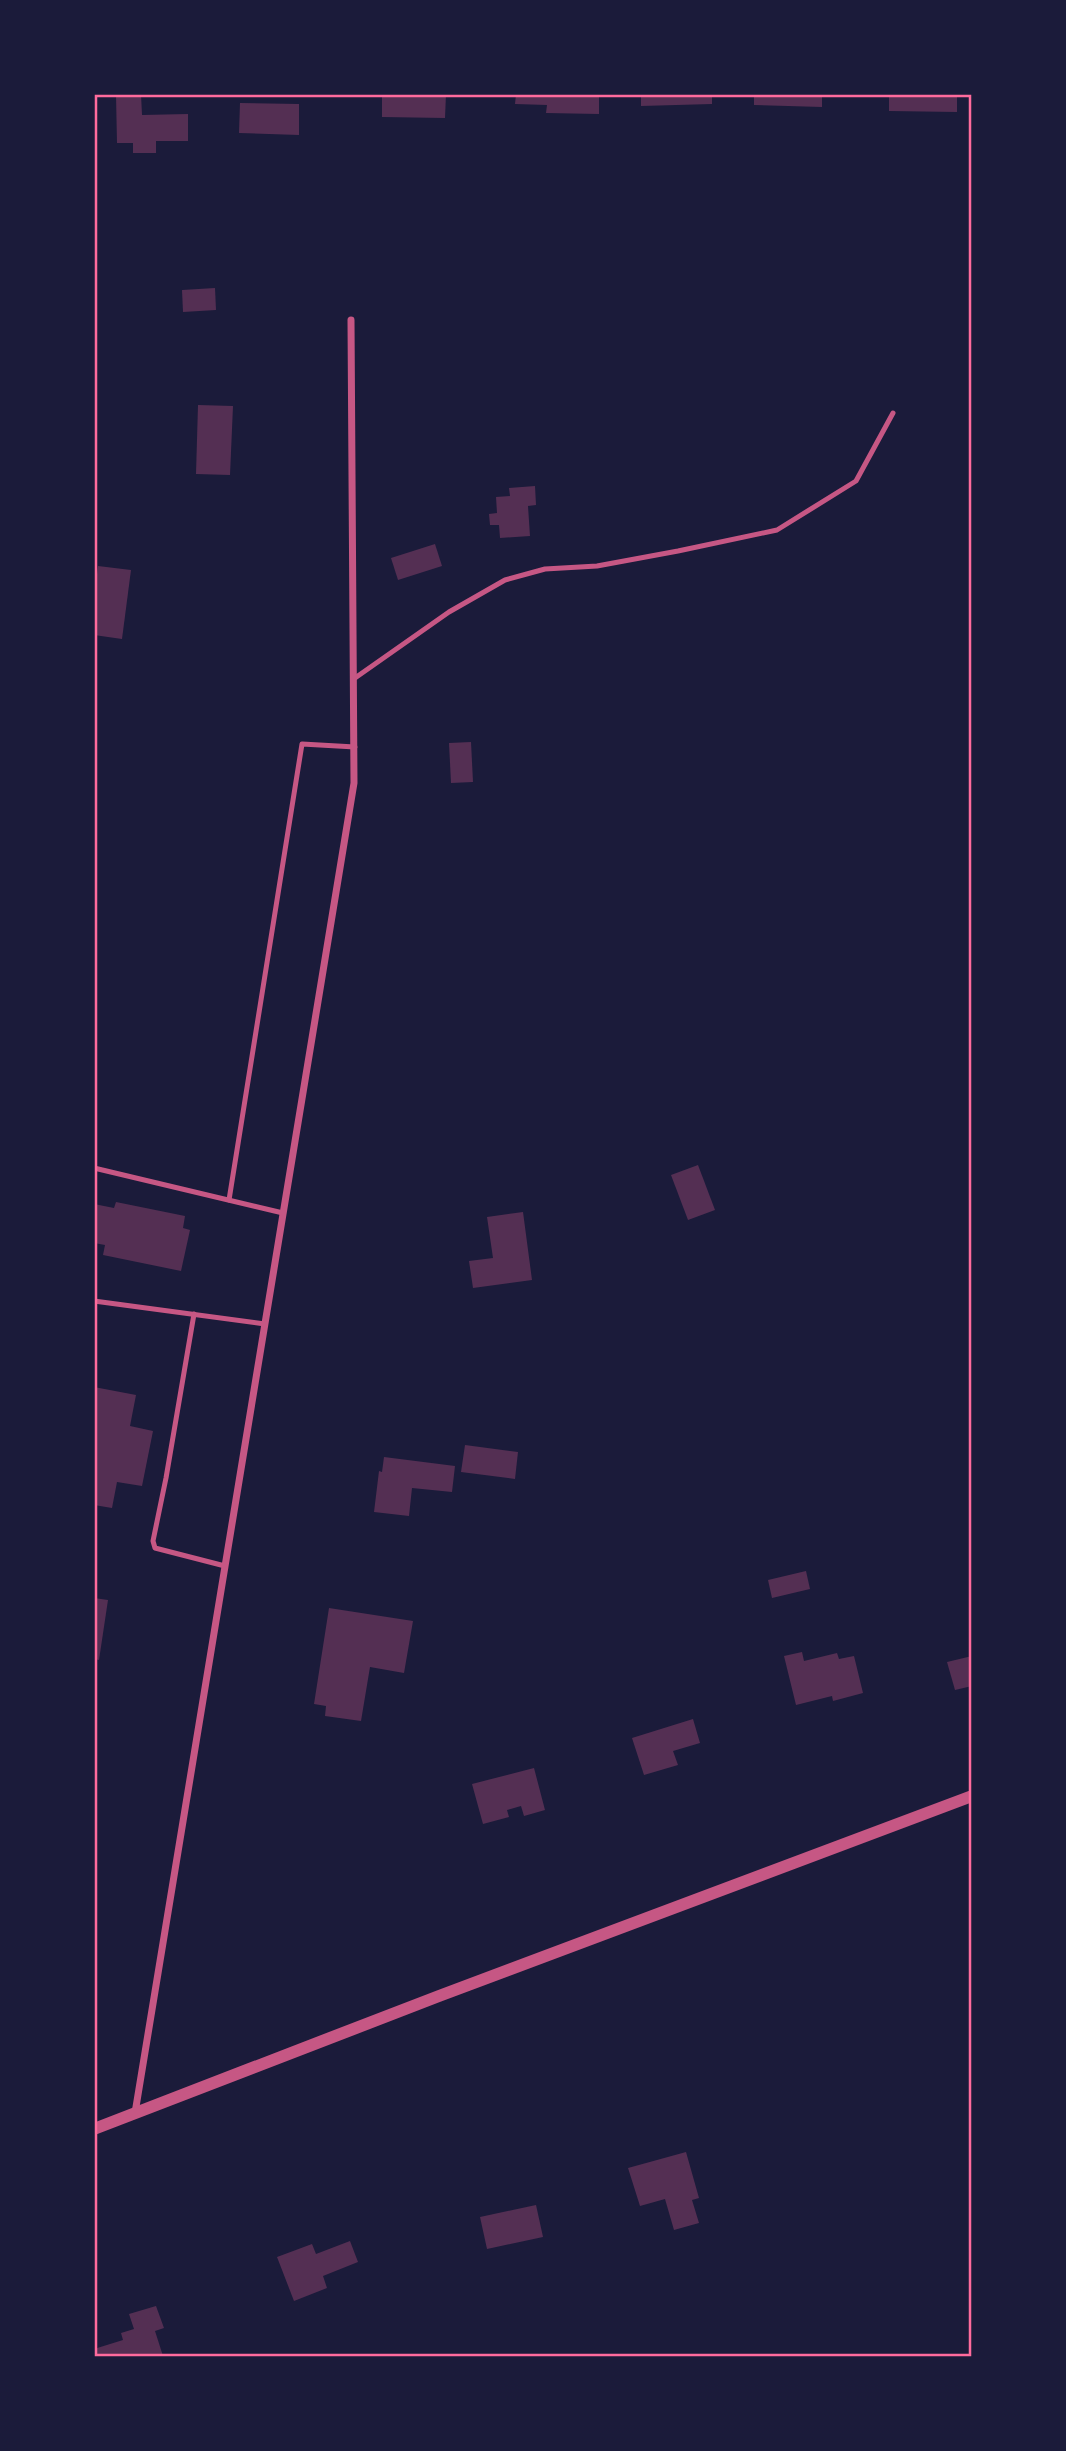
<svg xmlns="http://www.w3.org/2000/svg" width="1066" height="2451" font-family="Quicksand,sans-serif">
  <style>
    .building { fill: #542f53 }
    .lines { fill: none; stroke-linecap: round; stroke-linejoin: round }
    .service { stroke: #c65784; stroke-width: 5 }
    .minor { stroke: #c65784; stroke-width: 7 }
    .tertiary { stroke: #c65784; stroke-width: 12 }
    .neatline { fill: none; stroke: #ff6b9d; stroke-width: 2.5 }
  </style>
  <rect width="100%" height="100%" fill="#1b1b3a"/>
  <g class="building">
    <polygon points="141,94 142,115 188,114 188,141 156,141 156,153 133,153 133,143 117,143 116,95"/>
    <polygon points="382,94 446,94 445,118 382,117"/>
    <polygon points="516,94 599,94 599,114 546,113 547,105 515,104"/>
    <polygon points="641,94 712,94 712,104 641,106"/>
    <polygon points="754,94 822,94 822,107 754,105"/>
    <polygon points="889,94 957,94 957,112 889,111"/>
    <polygon points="240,103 299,104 299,135 239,133"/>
    <polygon points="215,288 216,310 183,312 182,290"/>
    <polygon points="198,405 233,406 230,475 196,474"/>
    <polygon points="535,486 536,505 528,506 530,536 500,538 499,525 490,525 489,514 497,513 496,497 510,496 509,488"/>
    <polygon points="435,544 442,566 398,580 391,558"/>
    <polygon points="98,566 131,570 122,639 94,635 94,597"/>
    <polygon points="471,742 473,782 451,783 449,743"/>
    <polygon points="698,1165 715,1210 688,1220 671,1175"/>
    <polygon points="116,1202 185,1216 183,1228 190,1230 181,1271 103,1255 105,1245 94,1243 94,1204 114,1208"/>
    <polygon points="523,1212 532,1280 473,1288 469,1261 493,1258 487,1217"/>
    <polygon points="94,1387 136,1395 130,1426 153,1431 142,1486 117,1482 112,1508 94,1505"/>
    <polygon points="465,1445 518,1452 515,1479 461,1472"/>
    <polygon points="384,1457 455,1466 452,1492 412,1488 409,1516 374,1512 379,1471 382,1472"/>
    <polygon points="806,1571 810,1589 772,1598 768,1580"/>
    <polygon points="94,1598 108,1600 99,1660 94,1659"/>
    <polygon points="329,1608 413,1621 404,1673 370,1667 361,1721 325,1716 326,1706 314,1704"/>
    <polygon points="802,1652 804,1661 837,1653 839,1659 854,1656 863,1693 833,1701 832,1696 796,1705 784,1656"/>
    <polygon points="972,1656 972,1686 955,1690 947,1662"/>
    <polygon points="693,1719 700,1743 673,1751 678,1765 644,1775 632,1738"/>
    <polygon points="534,1768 545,1810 524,1816 521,1806 507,1810 509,1817 483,1824 472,1784"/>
    <polygon points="686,2152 699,2198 692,2200 699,2223 674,2230 665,2199 640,2206 628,2168"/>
    <polygon points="536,2205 543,2237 487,2249 480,2217"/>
    <polygon points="350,2241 358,2262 323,2276 327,2288 294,2301 277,2257 312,2244 316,2254"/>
    <polygon points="156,2306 164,2328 155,2331 163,2356 96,2356 94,2349 123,2340 121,2333 134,2329 129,2314"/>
  </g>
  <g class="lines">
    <g class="service">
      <polyline points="355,678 449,612 505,580 545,569 597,566 678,551 777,530 856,481 893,413"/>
      <polyline points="94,1168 283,1213"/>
      <polyline points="229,1200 302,744 355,747"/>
      <polyline points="94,1301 265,1324"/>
      <polyline points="194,1314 166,1478 153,1541 155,1548 225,1566"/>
    </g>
    <polyline class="minor" points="135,2113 354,783 351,320"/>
    <polyline class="tertiary" points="94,2129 439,1996 972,1796"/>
  </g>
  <rect width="1066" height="2451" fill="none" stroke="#1b1b3a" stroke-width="192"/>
  <rect x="96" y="96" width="874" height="2259" class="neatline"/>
</svg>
